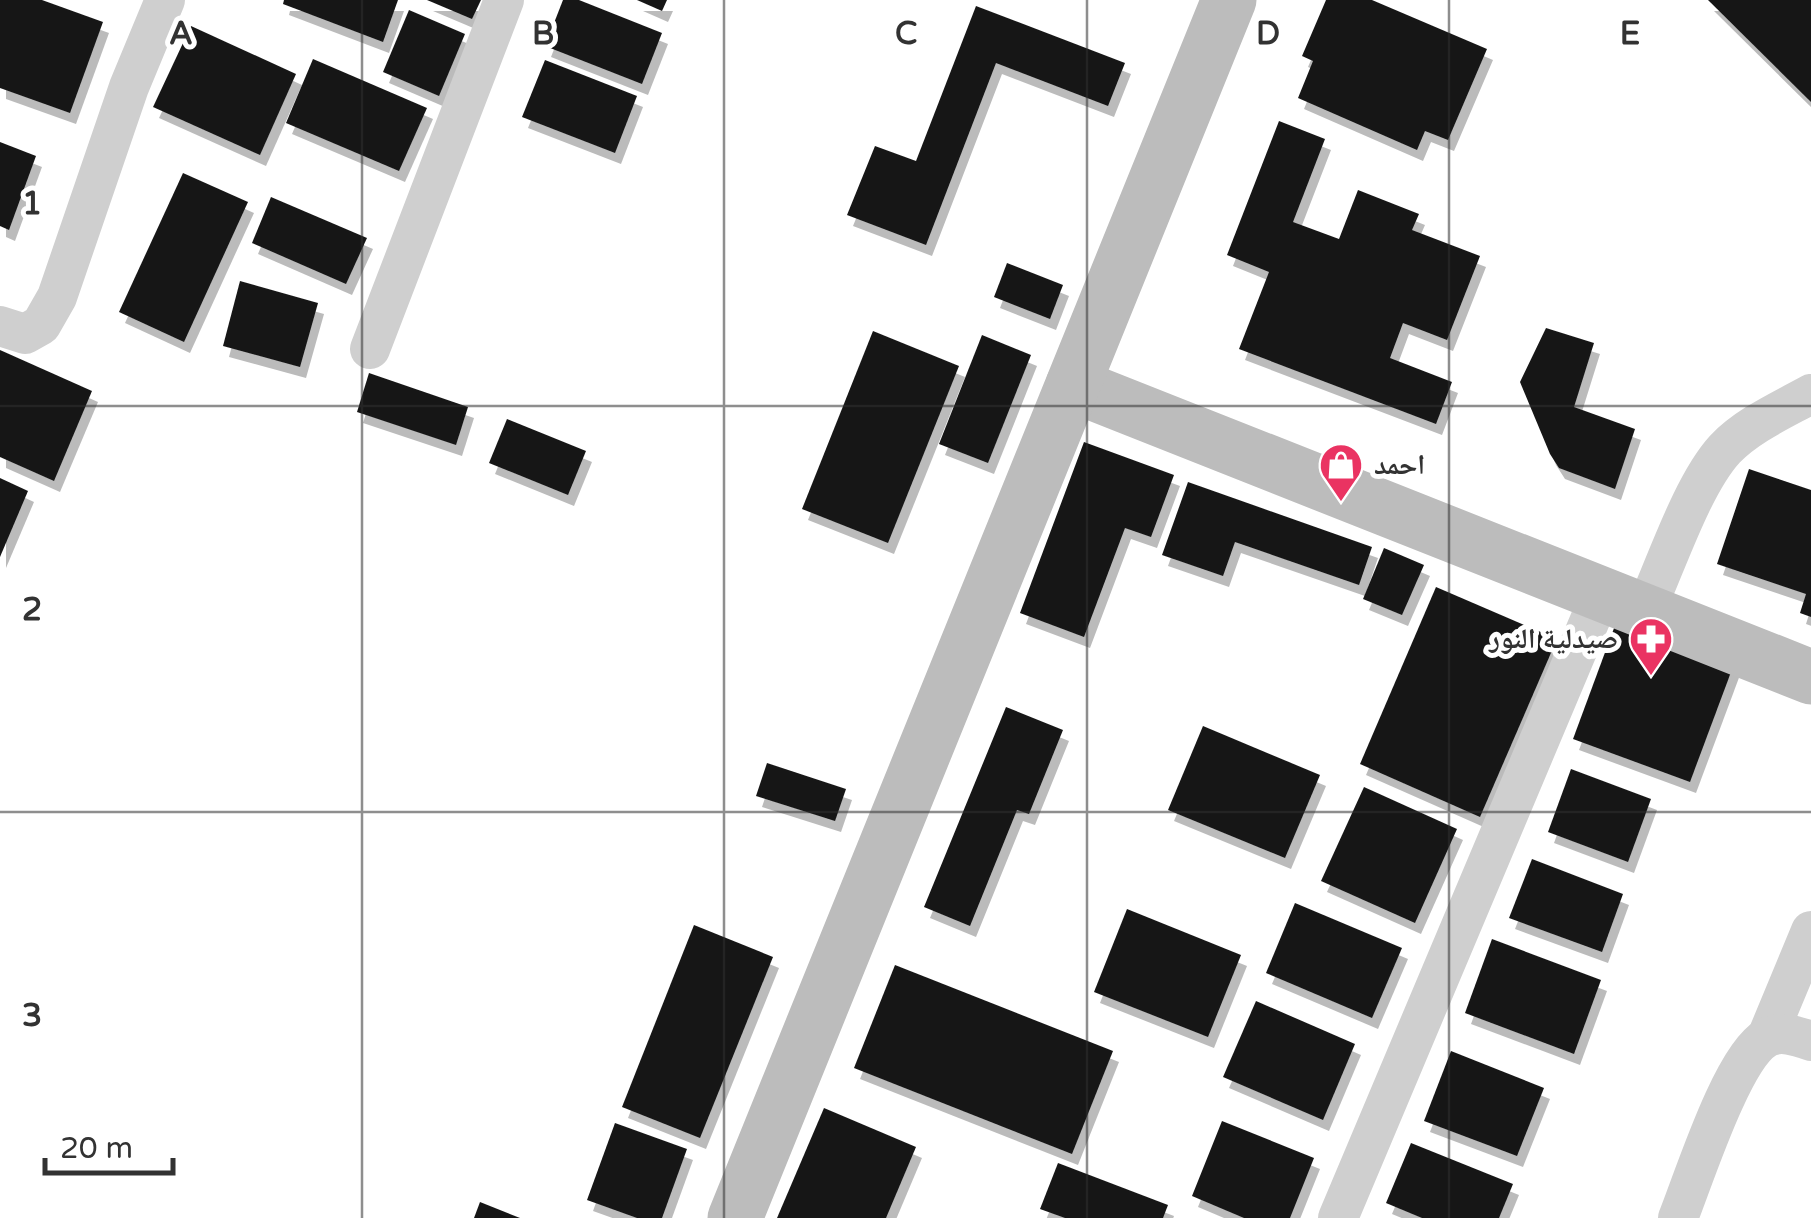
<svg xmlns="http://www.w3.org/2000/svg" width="1811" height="1218" font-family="'Varela Round','Noto Naskh Arabic',sans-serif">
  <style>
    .building { fill: #191919; filter: url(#shadow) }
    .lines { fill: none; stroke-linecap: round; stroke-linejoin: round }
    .street { stroke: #cfcfcf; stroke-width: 40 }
    .secondary { stroke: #bcbcbc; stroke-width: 55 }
    .grid { fill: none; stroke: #323232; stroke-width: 2.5; stroke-opacity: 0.55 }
    .labels { text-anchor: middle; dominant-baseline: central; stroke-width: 10; stroke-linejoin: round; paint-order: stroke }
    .poi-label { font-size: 28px; font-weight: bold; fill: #323232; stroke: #fff; text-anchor: start }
    .grid-label { font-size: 32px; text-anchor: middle; font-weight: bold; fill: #323232; stroke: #fff; stroke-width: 10; stroke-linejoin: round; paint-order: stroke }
  </style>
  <defs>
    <filter id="shadow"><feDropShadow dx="6" dy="11" stdDeviation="0" flood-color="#0004"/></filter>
  </defs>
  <rect width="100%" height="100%" fill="#fff"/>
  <g class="building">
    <polygon points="0,0 42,0 103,22 70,113 0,88"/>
    <polygon points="284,0 398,0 383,42 283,4"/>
    <polygon points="427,0 481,0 472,19"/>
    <polygon points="563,0 579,0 662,33 642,84 545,46"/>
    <polygon points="637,0 667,0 662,11"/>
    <polygon points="1326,0 1372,0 1487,49 1448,140 1425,131 1417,150 1298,98 1313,61 1302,56"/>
    <polygon points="1708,0 1811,0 1811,102"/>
    <polygon points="976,6 1125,63 1108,106 996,63 926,245 847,215 875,146 916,161"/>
    <polygon points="409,10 465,34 439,96 383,72"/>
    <polygon points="191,26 296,74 260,155 153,107"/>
    <polygon points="313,59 427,108 399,171 286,123"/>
    <polygon points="545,60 637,96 615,153 522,117"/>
    <polygon points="1279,121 1325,139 1293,222 1339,239 1358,190 1419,214 1412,230 1480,256 1447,340 1403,323 1390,358 1452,382 1436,424 1239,349 1269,272 1227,255"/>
    <polygon points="0,142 36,156 9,230 0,226"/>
    <polygon points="183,173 248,202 184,342 119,312"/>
    <polygon points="271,197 367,238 346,284 252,243"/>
    <polygon points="1007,263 1063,285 1050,319 994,297"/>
    <polygon points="240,281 318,303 300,367 223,346"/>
    <polygon points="1546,328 1594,343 1574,407 1635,429 1615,489 1559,468 1550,454 1520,382"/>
    <polygon points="873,331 959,366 888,543 802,509"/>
    <polygon points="982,335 1031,355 988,463 939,444"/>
    <polygon points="0,350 92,391 54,481 0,457"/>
    <polygon points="369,373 468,407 456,445 357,412"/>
    <polygon points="507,419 586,451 568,495 489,463"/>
    <polygon points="1084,442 1174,475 1151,537 1125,528 1084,637 1020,613"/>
    <polygon points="1749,469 1811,490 1811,617 1800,613 1806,594 1717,564"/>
    <polygon points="0,478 28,491 0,557"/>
    <polygon points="1188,482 1372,547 1359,585 1235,542 1223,576 1162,555"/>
    <polygon points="1384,548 1424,565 1402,615 1363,599"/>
    <polygon points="1436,587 1557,639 1480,817 1360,764"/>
    <polygon points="1617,620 1734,664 1690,782 1573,739"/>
    <polygon points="1006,707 1063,730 1029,814 1017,810 970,926 924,907"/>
    <polygon points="1203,726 1320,775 1285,858 1168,810"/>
    <polygon points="767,763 846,789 835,821 756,796"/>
    <polygon points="1571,769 1651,799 1628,862 1548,832"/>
    <polygon points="1364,787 1457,829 1415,923 1321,881"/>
    <polygon points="1532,859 1623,894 1602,952 1509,918"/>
    <polygon points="1295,903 1402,948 1372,1018 1266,973"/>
    <polygon points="1127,909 1241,955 1208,1037 1094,992"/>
    <polygon points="694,925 773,957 700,1138 622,1107"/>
    <polygon points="1492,939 1601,980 1574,1054 1465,1013"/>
    <polygon points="895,965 1113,1051 1072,1154 854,1068"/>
    <polygon points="1256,1001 1355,1044 1323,1120 1223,1077"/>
    <polygon points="1451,1051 1544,1088 1517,1156 1424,1121"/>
    <polygon points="824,1108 916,1147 886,1218 777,1218"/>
    <polygon points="1222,1121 1314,1158 1290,1218 1244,1218 1192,1196"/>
    <polygon points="615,1123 687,1149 662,1218 637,1218 587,1200"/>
    <polygon points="1411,1143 1513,1184 1499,1218 1422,1218 1386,1203"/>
    <polygon points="1058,1163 1168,1205 1163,1218 1065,1218 1040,1209"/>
    <polygon points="480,1202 520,1218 474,1218"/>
  </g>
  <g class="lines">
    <g class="street">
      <polyline points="0,326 25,334 41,325 57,297 129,87 165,0"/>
      <polyline points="370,349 504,0"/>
      <path d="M1645,611C1666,565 1692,485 1725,449C1748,425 1782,410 1811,394"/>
      <polyline points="1767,1037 1811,931"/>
      <polyline points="1338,1218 1601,594"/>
      <path d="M1678,1218C1694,1178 1732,1058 1766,1038C1780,1030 1797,1036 1811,1041"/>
    </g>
    <g class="secondary">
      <polyline points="1073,385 1811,677"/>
      <polyline points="735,1218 1229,0"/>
    </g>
  </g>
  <path class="grid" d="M362,0V1218M724,0V1218M1087,0V1218M1449,0V1218M0,406H1811M0,812H1811"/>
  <defs>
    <g id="shop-pin" transform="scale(2.25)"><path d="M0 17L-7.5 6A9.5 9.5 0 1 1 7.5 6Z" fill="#ea3362" stroke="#fff"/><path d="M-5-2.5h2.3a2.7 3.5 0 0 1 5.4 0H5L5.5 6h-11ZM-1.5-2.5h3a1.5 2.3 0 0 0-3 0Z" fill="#fff"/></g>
    <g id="pharmacy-pin" transform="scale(2.25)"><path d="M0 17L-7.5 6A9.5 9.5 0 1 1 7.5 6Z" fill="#ea3362" stroke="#fff"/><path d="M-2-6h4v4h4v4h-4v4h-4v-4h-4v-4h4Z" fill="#fff"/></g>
  </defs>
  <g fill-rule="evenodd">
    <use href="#shop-pin" x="1341" y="465"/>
    <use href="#pharmacy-pin" x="1651" y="639"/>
  </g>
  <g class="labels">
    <g class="poi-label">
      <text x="1374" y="465">احمد</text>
      <text x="1618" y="639" text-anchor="end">صيدلية النور</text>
    </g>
  </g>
  <g class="grid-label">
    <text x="181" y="44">A</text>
    <text x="543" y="44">B</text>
    <text x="906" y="44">C</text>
    <text x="1268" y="44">D</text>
    <text x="1630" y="44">E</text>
    <text x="32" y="214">1</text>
    <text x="32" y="620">2</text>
    <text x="32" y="1026">3</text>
  </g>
  <path d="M45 1158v15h128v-15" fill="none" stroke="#323232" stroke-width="5"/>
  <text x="60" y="1158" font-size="30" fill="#323232" stroke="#ffffff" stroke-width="8" paint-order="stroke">20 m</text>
</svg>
